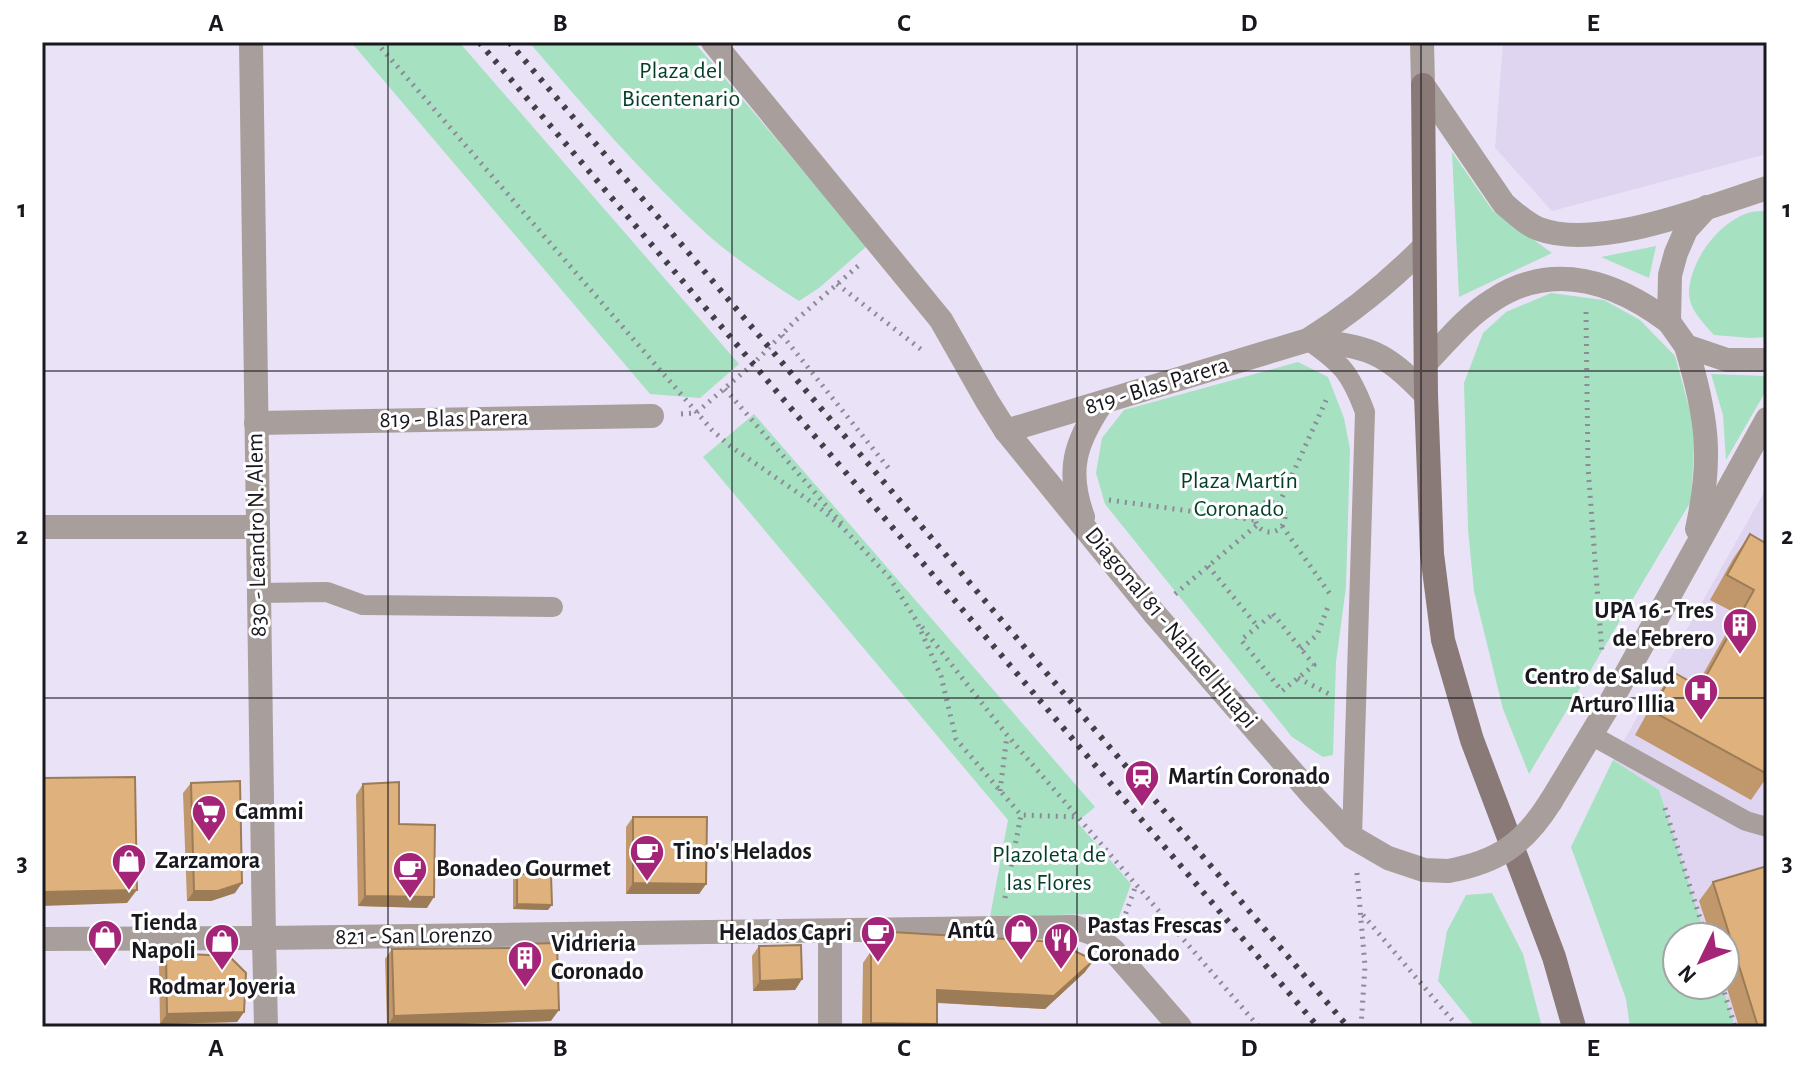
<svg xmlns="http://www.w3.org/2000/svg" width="1809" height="1069" font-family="'Alegreya Sans',sans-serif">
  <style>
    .built { fill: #dfd5f1 }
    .green { fill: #a6e1c1 }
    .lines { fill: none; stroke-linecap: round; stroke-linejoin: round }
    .path { stroke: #8f8a99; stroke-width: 5; stroke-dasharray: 2 6; stroke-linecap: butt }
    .service { stroke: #a89e9b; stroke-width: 20 }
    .minor { stroke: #a89e9b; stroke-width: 24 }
    .tertiary { stroke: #a89e9b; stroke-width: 24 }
    .secondary { stroke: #8a7a77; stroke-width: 24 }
    .rail { stroke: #423f48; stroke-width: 6; stroke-dasharray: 4 8; stroke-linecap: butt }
    .tertiary-bridge { stroke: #a89e9b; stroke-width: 24 }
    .wall { fill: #c0986b }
    .shaded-wall { fill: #9c7c57 }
    .building { fill: #dfb17c; stroke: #9c7c57; stroke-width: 2 }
    .grid { fill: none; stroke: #1a181f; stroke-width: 2; stroke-opacity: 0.55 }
    .labels { text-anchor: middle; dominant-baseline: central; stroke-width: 6; stroke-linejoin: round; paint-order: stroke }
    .park-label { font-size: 24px; fill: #023f28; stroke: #fff }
    .street-label { font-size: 24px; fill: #1a181f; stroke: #fff }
    .poi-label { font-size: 24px; font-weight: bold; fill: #1a181f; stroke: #fff; text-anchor: start }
    .neatline { fill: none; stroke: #1a181f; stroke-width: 3 }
    .grid-label { font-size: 26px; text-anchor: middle; font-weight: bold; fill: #1a181f }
  </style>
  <rect width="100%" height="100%" fill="#eae3f7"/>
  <g class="built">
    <polygon points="1503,42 1767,42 1767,154 1552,211 1495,148"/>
    <polygon points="1767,487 1767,1027 1735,1027 1722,985 1725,985 1725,937 1706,937 1659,790 1613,760"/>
  </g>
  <g class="green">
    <polygon points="351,42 459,42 739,364 700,398 650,394"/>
    <path d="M529,42H694L867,246L819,288L799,301C768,281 737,260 709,236C644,176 586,109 529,42Z"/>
    <polygon points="1452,152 1493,211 1552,253 1459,297"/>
    <path d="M1767,211V337L1751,338L1714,335C1703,323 1688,308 1689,291C1691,260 1718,223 1748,213C1754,211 1761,211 1767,211Z"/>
    <polygon points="1656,246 1649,278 1601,257"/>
    <polygon points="1551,293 1604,300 1640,320 1675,356 1695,429 1691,501 1529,774 1503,709 1474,591 1468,529 1464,383 1483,333 1506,312"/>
    <polygon points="1298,362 1328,377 1344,418 1350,449 1346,587 1336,662 1333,755 1323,757 1292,737 1105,504 1096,473 1102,438 1124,410"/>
    <polygon points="1711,374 1767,376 1767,389 1726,460 1723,415"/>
    <polygon points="754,414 1095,807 1077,822 1131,884 1111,939 1087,914 990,917 1008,820 703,457"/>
    <polygon points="1613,760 1659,790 1706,937 1677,937 1677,985 1722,985 1735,1027 1630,1027 1626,999 1571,847"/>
    <polygon points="1492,893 1523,954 1542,1027 1475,1027 1438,981 1447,931 1466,895"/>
  </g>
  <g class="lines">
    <g class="path">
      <polyline points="376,42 712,430 730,446 820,508 844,529 889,577 916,620 941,676 956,739 1021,815 1079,817"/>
      <polyline points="837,284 923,351"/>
      <polyline points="1586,312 1588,467 1602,653"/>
      <polyline points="782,335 890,470"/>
      <polyline points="725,389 843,525"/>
      <polyline points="681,414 696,413 753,364 796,320 858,266"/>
      <polyline points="1109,500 1255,520"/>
      <circle cx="1270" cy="517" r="15"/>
      <polyline points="1279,504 1328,396"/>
      <polyline points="1282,526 1330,594"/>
      <polyline points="1208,566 1258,627"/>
      <polyline points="1175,594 1257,525"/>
      <polygon points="1273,614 1314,665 1282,691 1241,640"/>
      <polyline points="922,627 1007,735 1259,1027"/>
      <polyline points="1301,649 1317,635 1329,604"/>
      <polyline points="1298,678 1329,694"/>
      <polyline points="1000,791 1007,736"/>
      <polyline points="1665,808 1706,937"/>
      <polyline points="1357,873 1365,966 1361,1027"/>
      <polyline points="1005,898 1021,815"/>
      <polyline points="1363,915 1458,1027"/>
      <polyline points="1123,921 1136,885"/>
      <polyline points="1722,985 1735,1027"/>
    </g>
    <g class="service">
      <path d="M1308,340C1342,364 1350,372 1365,412L1352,837"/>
      <polyline points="258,593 327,592 363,605 553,607"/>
      <polyline points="1591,735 1746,821 1767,827"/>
    </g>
    <g class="minor">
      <polyline points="256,423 652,416"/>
      <polyline points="42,527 257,527"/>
      <polyline points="830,931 830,1027"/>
      <polyline points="264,938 266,1027"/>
    </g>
    <g class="tertiary">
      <polyline points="251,42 264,938"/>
      <polyline points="713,42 941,320 987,401 1006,431 1153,612 1314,797 1352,837 1388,858 1424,870 1448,871"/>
      <path d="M1422,42L1423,85L1504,204C1515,213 1526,224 1539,229C1599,251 1707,207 1767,188"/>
      <polyline points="1707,207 1686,230 1676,253 1670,275 1669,322 1686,346 1727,360 1767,360"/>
      <path d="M1308,340C1369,347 1383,350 1426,395"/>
      <path d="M1686,346C1707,416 1713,457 1697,529"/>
      <path d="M1426,363C1447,341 1467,316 1493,300C1554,260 1616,282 1669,322"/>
      <path d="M1006,431L1308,340C1351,313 1387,284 1423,248"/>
      <path d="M1083,517C1066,471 1075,443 1101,404"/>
      <polyline points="1551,801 1609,705 1767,419"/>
      <polyline points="42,939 264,938 1074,927 1092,933 1113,950 1180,1027"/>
    </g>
    <polyline class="secondary" points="1423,85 1426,395 1432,554 1443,640 1472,740 1554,957 1574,1027"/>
    <g class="rail">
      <polyline points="479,42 1318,1027"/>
      <polyline points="509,42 1348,1027"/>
    </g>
    <path class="tertiary-bridge" d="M1448,871C1498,862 1524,844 1551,801"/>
  </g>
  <g class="wall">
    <polygon points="1750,534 1767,544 1767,777 1751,800 1635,735 1656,697 1673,672 1697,685 1737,614 1710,600 1733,559"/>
    <polygon points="191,783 235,893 211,901 187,901 183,793"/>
    <polygon points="363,784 399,824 427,908 358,906 356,795"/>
    <polygon points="633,817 706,884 699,894 626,894 626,827"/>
    <polygon points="517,874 548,910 513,909 513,879"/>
    <polygon points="1713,882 1767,1027 1739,1027 1725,982 1725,937 1711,937 1699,901"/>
    <polygon points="520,944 551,1021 387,1026 385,959 392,949 517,948"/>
    <polygon points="759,946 802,979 795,990 753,991 752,956"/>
    <polygon points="871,951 1085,972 1045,1009 937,1003 934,1027 862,1027 863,963"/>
    <polygon points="166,953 244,1012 237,1022 160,1024 159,963"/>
  </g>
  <g class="shaded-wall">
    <polygon points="242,883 235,893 211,901 187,901 194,891"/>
    <polygon points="633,883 706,884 699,894 626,894"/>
    <polygon points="137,890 127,903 42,906 42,892"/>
    <polygon points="365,896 434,897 427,908 358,906"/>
    <polygon points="517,904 552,905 548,910 513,909"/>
    <polygon points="1094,960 1085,972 1045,1009 928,1002 937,990"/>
    <polygon points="802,979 795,990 753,991 760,981"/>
    <polygon points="559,1010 551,1021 387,1026 394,1016"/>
    <polygon points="244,1012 237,1022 160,1024 167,1014"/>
    <polygon points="871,1023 937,1024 934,1027 868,1027"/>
  </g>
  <g class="building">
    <polygon points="1750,534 1767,544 1767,774 1652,711 1673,672 1700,687 1754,590 1727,575"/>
    <polygon points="135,777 137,890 42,892 42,778"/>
    <polygon points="240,781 242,883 218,891 194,891 191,783"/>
    <polygon points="399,782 399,824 435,825 434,897 365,896 363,784"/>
    <polygon points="633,817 707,817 706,884 633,883"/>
    <polygon points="1767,866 1767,1027 1758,1027 1713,882"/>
    <polygon points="517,874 551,874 552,905 517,904"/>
    <polygon points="892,932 1055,942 1094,960 1054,996 937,990 937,1024 871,1023 871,951"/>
    <polygon points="557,943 559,1010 394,1016 392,949 520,948 520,944"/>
    <polygon points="801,945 802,979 760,981 759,946"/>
    <polygon points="166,953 229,956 246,973 244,1012 167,1014"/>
  </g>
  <path class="grid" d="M388,42V1027M732,42V1027M1077,42V1027M1421,42V1027M42,371H1767M42,698H1767"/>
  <defs>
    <g id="building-pin" transform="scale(1.8)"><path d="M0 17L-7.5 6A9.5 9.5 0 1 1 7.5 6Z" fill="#a42577" stroke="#fff"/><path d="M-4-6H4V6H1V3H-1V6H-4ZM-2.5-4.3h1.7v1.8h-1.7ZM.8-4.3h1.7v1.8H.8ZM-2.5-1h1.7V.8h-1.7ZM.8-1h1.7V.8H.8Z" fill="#fff"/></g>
    <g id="hospital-pin" transform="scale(1.8)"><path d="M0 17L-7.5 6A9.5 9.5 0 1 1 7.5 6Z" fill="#a42577" stroke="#fff"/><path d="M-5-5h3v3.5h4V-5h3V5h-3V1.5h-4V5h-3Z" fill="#fff"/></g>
    <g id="station-pin" transform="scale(1.8)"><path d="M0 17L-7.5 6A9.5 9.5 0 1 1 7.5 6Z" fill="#a42577" stroke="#fff"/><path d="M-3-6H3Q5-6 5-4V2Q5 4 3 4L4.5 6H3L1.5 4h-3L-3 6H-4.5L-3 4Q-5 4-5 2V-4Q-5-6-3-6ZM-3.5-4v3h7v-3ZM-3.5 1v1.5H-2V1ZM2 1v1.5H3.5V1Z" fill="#fff"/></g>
    <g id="supermarket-pin" transform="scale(1.8)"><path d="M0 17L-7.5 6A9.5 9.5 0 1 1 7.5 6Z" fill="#a42577" stroke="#fff"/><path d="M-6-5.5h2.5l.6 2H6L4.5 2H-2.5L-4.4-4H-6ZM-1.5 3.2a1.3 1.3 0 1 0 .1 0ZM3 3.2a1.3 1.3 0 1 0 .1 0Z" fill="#fff"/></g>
    <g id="cafe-pin" transform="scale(1.8)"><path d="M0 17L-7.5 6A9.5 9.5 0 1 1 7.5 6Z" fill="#a42577" stroke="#fff"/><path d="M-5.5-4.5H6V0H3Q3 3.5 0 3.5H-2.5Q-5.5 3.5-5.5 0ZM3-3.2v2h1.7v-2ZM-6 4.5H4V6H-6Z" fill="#fff"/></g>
    <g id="shop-pin" transform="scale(1.8)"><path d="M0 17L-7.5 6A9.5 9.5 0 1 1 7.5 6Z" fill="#a42577" stroke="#fff"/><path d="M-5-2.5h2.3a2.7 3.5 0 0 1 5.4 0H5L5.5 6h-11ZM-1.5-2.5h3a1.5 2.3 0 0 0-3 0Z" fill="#fff"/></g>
    <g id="restaurant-pin" transform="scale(1.8)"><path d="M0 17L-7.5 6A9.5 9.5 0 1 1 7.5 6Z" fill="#a42577" stroke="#fff"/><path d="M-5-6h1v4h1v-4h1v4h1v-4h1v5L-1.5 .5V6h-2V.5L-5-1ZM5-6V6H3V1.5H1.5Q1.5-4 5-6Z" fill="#fff"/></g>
  </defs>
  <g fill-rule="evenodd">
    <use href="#building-pin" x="1740" y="625"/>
    <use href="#hospital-pin" x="1701" y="691"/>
    <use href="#station-pin" x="1142" y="777"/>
    <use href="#supermarket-pin" x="209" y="812"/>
    <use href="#cafe-pin" x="647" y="852"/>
    <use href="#shop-pin" x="129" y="861"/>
    <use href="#cafe-pin" x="410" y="869"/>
    <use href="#shop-pin" x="1021" y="931"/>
    <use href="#cafe-pin" x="878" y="933"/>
    <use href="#shop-pin" x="105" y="937"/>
    <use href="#restaurant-pin" x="1061" y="940"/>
    <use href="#shop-pin" x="222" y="941"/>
    <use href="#building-pin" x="525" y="958"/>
  </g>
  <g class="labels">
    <g class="park-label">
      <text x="681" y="71">Plaza del<tspan x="681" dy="28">Bicentenario</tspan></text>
      <text x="1239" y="481">Plaza Martín<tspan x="1239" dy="28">Coronado</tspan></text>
      <text x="1049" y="855">Plazoleta de<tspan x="1049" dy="28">las Flores</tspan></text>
    </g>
    <g class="street-label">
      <text transform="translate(1157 386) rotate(-17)">819 - Blas Parera</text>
      <text transform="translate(454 419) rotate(-1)">819 - Blas Parera</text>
      <text transform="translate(257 535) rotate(-91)">830 - Leandro N. Alem</text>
      <text transform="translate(1171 628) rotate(50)">Diagonal 81 - Nahuel Huapi</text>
      <text transform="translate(414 936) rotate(-1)">821 - San Lorenzo</text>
    </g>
    <g class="poi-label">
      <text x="1714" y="611" text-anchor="end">UPA 16 - Tres<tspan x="1714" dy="28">de Febrero</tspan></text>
      <text x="1675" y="677" text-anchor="end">Centro de Salud<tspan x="1675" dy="28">Arturo Illia</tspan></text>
      <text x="1168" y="777">Martín Coronado</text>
      <text x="235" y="812">Cammi</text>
      <text x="673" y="852">Tino's Helados</text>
      <text x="155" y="861">Zarzamora</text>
      <text x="436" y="869">Bonadeo Gourmet</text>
      <text x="131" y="923">Tienda<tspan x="131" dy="28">Napoli</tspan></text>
      <text x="1087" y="926">Pastas Frescas<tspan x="1087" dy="28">Coronado</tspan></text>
      <text x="995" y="931" text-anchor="end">Antû</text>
      <text x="852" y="933" text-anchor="end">Helados Capri</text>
      <text x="551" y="944">Vidrieria<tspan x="551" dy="28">Coronado</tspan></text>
      <text x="222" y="987" text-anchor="middle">Rodmar Joyeria</text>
    </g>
  </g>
  <rect width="1809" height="1069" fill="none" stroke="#ffffff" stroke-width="88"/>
  <g transform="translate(1701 961) rotate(227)"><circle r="38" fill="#ffffff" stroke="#a3a3a5" stroke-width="2"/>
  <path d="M0-6L14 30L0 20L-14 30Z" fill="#a42577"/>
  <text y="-12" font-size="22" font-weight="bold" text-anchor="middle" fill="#1a181f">N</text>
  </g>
  <rect x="44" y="44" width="1721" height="981" class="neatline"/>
  <g class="grid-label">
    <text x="216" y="31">A</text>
    <text x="560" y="31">B</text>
    <text x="904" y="31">C</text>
    <text x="1249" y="31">D</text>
    <text x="1593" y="31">E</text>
    <text x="22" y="217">1</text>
    <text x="1787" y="217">1</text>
    <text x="22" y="544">2</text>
    <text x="1787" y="544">2</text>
    <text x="22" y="871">3</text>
    <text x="1787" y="871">3</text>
    <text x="216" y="1056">A</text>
    <text x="560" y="1056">B</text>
    <text x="904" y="1056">C</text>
    <text x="1249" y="1056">D</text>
    <text x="1593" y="1056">E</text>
  </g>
</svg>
